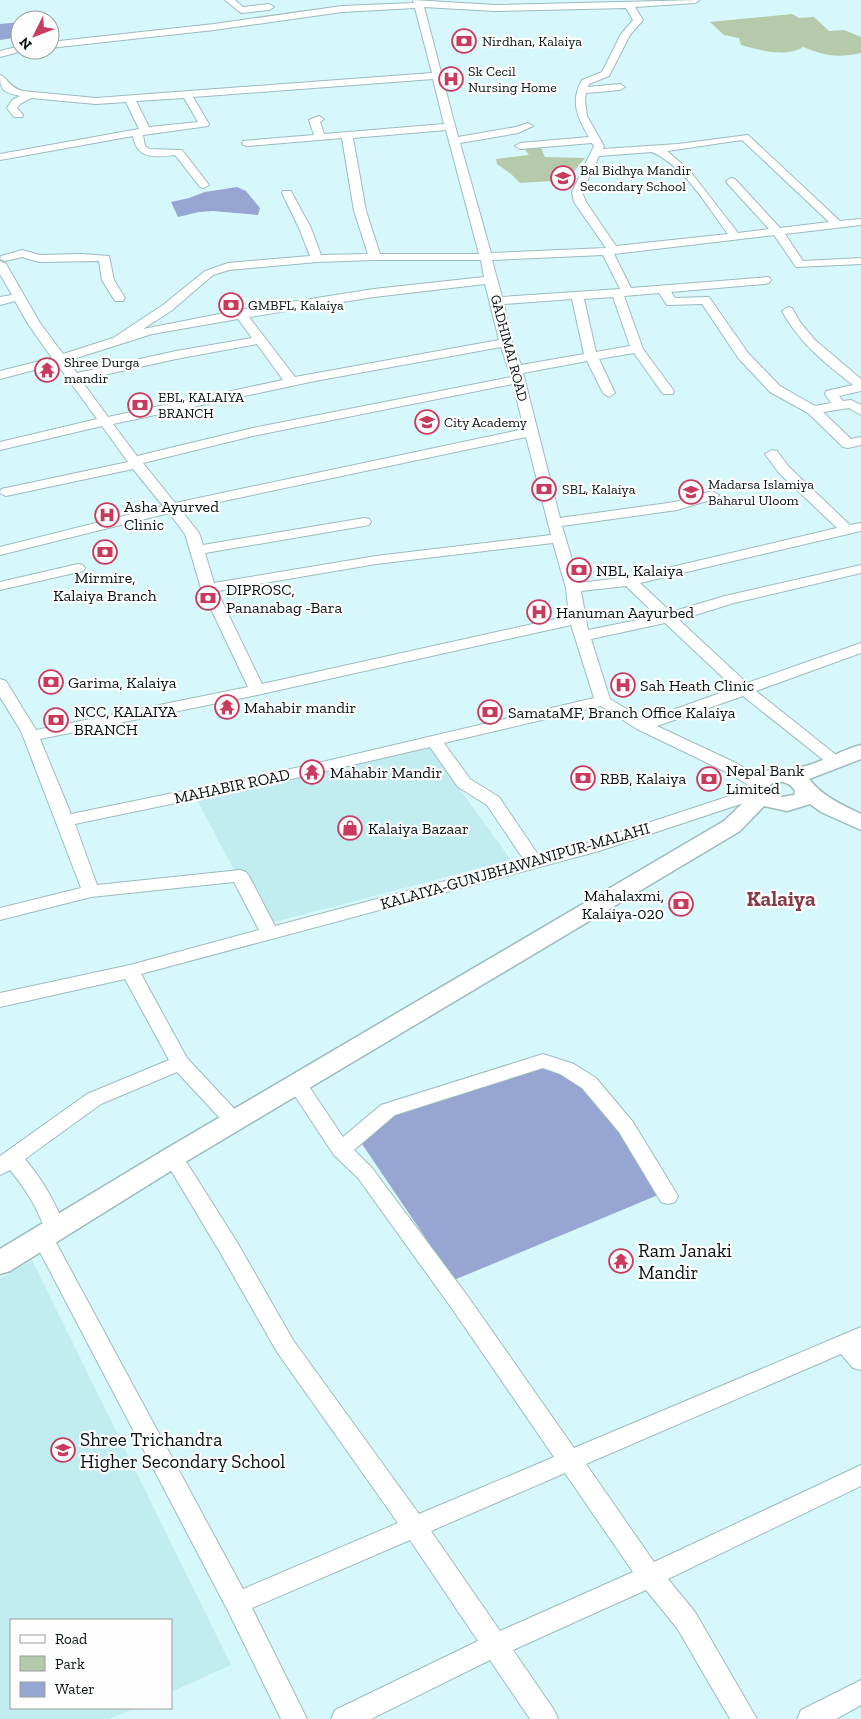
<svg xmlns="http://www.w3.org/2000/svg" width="861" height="1719" font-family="'Zilla Slab',serif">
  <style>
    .built { fill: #c1ecf0 }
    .green { fill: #b4caaa }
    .water { fill: #96a5d2 }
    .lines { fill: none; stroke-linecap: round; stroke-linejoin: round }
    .minor-casing { stroke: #9cbbbe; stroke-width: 2 }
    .major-casing { stroke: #9cbbbe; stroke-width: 3 }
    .minor { fill: #fff; fill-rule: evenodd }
    .major { fill: #fff; fill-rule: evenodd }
    .labels { text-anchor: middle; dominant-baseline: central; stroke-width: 4.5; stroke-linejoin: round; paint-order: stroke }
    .far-poi-label { font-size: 14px; fill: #071213; stroke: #fdfdfd; text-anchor: start }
    .far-street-label { font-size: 14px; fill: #071213; stroke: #fdfdfd }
    .poi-label { font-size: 16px; fill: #071213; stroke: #fdfdfd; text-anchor: start }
    .street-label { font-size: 16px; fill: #071213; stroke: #fdfdfd }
    .near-poi-label { font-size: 19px; fill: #071213; stroke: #fdfdfd; text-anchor: start }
    .district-label { font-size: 21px; font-weight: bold; fill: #853d4a; stroke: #fdfdfd }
  </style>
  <rect width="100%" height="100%" fill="#d7f8fa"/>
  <g class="built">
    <polygon points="430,748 511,860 263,925 195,796"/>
    <polygon points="32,1260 231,1665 171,1692 171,1620 11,1620 11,1708 136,1708 109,1719 0,1719 0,1279"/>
  </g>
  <g class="green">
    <path d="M792,14L799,18L814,17L829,31L844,30L861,37V53C837,58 826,56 803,47C786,58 760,50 741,45L739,38L724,35L710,22Z"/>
    <polygon points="540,145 545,157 585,158 567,180 520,183 511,174 497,164 496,159 529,155 523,147"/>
  </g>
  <g class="water">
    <polygon points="20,22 20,37 0,40 0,24"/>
    <polygon points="237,187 246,191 260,208 258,215 213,211 199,212 178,217 171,202 189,198 205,192"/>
    <polygon points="544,1066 572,1078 616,1126 658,1195 454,1280 360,1141 397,1114"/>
  </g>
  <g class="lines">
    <g class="minor-casing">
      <g id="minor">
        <polygon points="225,0 235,0 243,7 269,4 274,7 269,10 241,13"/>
        <path d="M413,0L495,5L700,0L695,3L635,7L643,20L630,35L609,76L589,84L588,87L620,84L625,87L620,90L586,93L585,101L587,116L604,146L603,149L678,144L748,135L840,221L861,219V225L785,234L803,261L861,258V264L796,267L774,235L614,254L631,288L769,277L771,280L769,283L765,284L671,292L675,298L709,297L748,353L780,386L815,406L831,403L825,394L826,391L853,385C825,363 799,343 782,311L788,307L792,308L800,322L815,340L861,379V391L839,396L843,401L851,400L861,405V415L849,408L823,412L851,439L861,437V445L848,448L843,447L808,413L770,392L739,359L702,304L667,305L659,293L624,296L643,349L674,391L673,394H663L634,353L599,359L615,393L609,397L603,393L587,361L523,373L560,518L675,502L712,491L719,495L717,498L677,510L562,526L579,583L629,577L837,528L779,473L765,454L772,450L777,451L789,467L850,525L861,523V531L640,583L671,612L725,596L861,565V573L734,603L679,620L747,683L861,643V653L756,691L845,762L843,766H831L743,696L657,726L736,763L764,780L766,784L763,788L767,792L765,796L599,851L141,974L187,1058L242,1117L245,1122L242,1127L235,1129L228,1127L177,1072L101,1104L25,1159C44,1182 55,1202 66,1229L62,1235L53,1237L243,1589L398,1523L277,1352L221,1254L166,1162L163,1157L166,1152L173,1149L180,1152L237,1242L293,1340L419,1514L554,1457L453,1310L358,1178L334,1155L287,1084L290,1079L297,1077L304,1079L343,1137L381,1105L543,1054L574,1064L596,1078L633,1122L678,1196L675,1202L668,1204L661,1202L619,1132L582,1088L560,1074L543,1068L395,1115L354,1150L372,1168L469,1298L574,1448L861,1327V1370L853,1368L841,1354L586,1464L654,1562L861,1465V1486L668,1579L695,1612L757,1719H730L677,1628L646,1590L513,1650L554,1710L558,1719H530L490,1660L371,1719H331L335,1710L478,1641L410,1540L252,1608L307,1719H281L228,1611L32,1237L36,1231L45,1229C35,1204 27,1191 10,1170L0,1175V1156L87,1094L169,1060L125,979L0,1007V993L130,965L259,930L234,882L91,897L0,920V908L81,888L21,731L0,697V679L6,681L36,730L248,687L201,588L185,534L169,513L0,555V547L163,506L133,469L6,496L0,493L1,489L6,488L128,462L102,426L0,450V442L97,419L57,364L0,379V371L52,358L28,324L15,301L0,305V297L12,295L0,274V261L6,264L40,323L63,354L113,338L163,305L205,271L228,263L310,256L299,228L282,193L283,191H291L292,193L311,228L321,255L368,254L354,211L342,138L247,146L243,145L242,143L243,141L314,135L309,120L319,116L324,119L320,122L324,134L444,124L433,79L193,97L209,124L208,126L143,135L145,146L149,149L182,150L209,185L204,188L200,187L175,155C154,157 137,160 133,136L0,160V154L139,129L126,102L96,104L31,98L20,104L17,108L23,115L22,117H14L7,108L12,100L20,96C5,92 0,92 0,75C8,78 8,86 22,91L96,98L432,73L415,8L342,12L214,30L50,48V42L214,24L342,6L414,3ZM424,7L495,11L626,8L633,20L621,34L602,72L582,80C570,101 577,117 589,137L520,143L515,146L520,149L592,143L594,146L572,192L574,202L606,248L491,253L460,143L518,133L533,126L528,123L516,127L458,137ZM184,98L198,122L149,127L136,101ZM446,130L479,254H380L366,211L353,138ZM742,140L829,222L780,228L735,179L731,178L726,181L727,183L769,229L738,233L690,171L667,151ZM652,152C685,167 707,206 728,234L616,246L586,202L582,192L599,156ZM603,255L620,289L502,297L492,260ZM375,260H481L484,277L374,289L240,310L143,329L171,311L213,275L229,270L317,262ZM485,284L499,340L295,377L249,317L374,297ZM613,297L630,346L596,352L584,299ZM572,299L584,354L521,365L512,343L504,304ZM238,319L252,338L176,351L77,373L67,361L152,334ZM257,344L283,380L108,417L81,380L176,359ZM501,347L511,377L253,428L137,456L113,424L315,381ZM513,384L524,429L175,503L143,463L253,436ZM526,437L551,535L376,556L214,583L205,553L364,526L369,525L371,522L369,519L364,518L203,545L199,533L181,510ZM553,543L566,588L569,616L262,684L217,591L376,564ZM626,586L657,616L588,630L581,591ZM665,623L734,688L645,720L610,699L591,639ZM571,625L594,698L305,766L71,814L40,739L257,695ZM601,706L637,729L724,771L754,788L587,843L539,856L499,797L470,779L444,743ZM430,747L458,787L487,805L524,860L275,926L249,876L246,872L240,870L97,885L75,824L305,776ZM565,1473L633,1572L500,1631L431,1531Z"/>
        <polygon points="20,46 20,50 23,51 0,57 0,51"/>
        <polygon points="22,250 40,255 81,254 109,256 114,280 125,298 123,301 115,301 102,280 99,261 39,262 22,257 5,261 0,259 1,256"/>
        <polygon points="78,564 83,565 85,568 83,571 0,590 0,582"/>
        <polygon points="861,1680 861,1705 836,1719 797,1719 801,1710"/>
      </g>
    </g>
    <g class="major-casing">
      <path id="major" d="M861,745V759L809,779C822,796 842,805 861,814V830L821,812L810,804L787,811L764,806L740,831L182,1164L10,1271L0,1274V1249L164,1150L724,821L751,795L747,788L756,774C772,767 787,771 802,767C823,762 841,750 861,745ZM774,782C783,781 791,783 795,791L794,795L782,797L771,792L770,785Z"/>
    </g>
    <use href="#minor" class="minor"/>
    <use href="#major" class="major"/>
  </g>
  <defs>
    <g id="bank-ring" transform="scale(1.25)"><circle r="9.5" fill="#fdfdfd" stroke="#c93a5d" stroke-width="1.5"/><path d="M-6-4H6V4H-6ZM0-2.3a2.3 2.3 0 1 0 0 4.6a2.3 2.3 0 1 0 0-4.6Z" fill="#c93a5d"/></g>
    <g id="hospital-ring" transform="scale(1.25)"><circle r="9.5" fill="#fdfdfd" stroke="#c93a5d" stroke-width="1.5"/><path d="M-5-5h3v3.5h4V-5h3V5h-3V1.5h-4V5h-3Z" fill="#c93a5d"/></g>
    <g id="school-ring" transform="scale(1.25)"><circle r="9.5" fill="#fdfdfd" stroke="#c93a5d" stroke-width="1.5"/><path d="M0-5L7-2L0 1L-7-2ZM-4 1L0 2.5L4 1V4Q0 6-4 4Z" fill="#c93a5d"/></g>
    <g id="temple-ring" transform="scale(1.25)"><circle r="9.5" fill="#fdfdfd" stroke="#c93a5d" stroke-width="1.5"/><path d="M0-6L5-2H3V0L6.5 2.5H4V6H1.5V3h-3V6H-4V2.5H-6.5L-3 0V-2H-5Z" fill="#c93a5d"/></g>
    <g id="shop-ring" transform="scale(1.25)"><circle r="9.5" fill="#fdfdfd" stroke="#c93a5d" stroke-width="1.5"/><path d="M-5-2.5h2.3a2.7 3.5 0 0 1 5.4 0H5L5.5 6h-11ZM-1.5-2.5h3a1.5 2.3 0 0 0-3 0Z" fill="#c93a5d"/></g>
  </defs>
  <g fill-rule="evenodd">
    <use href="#bank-ring" x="464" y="41"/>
    <use href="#hospital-ring" x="451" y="79"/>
    <use href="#school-ring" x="563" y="178"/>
    <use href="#bank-ring" x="231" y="305"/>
    <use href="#temple-ring" x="47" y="370"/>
    <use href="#bank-ring" x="140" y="405"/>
    <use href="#school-ring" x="427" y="422"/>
    <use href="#bank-ring" x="544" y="489"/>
    <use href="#school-ring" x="691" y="492"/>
    <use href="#hospital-ring" x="107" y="515"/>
    <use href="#bank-ring" x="105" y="552"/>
    <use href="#bank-ring" x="579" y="570"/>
    <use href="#bank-ring" x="208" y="598"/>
    <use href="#hospital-ring" x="539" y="612"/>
    <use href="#bank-ring" x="51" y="682"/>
    <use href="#hospital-ring" x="623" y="685"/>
    <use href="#temple-ring" x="227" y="707"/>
    <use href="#bank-ring" x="490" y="712"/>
    <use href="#bank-ring" x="56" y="720"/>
    <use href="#temple-ring" x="312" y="772"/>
    <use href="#bank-ring" x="583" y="778"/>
    <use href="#bank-ring" x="709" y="779"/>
    <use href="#shop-ring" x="350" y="828"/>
    <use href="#bank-ring" x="681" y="904"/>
    <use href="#temple-ring" x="621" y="1261"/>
    <use href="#school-ring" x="63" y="1450"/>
  </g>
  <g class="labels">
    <g class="far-poi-label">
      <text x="482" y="41">Nirdhan, Kalaiya</text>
      <text x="468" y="71">Sk Cecil<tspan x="468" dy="16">Nursing Home</tspan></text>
      <text x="580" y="170">Bal Bidhya Mandir<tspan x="580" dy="16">Secondary School</tspan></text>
      <text x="248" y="305">GMBFL, Kalaiya</text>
      <text x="64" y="362">Shree Durga<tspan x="64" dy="16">mandir</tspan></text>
      <text x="158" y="397">EBL, KALAIYA<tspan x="158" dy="16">BRANCH</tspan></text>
      <text x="444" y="422">City Academy</text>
      <text x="708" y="484">Madarsa Islamiya<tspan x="708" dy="16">Baharul Uloom</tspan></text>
      <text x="562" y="489">SBL, Kalaiya</text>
    </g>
    <g class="far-street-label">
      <text transform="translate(509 348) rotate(75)">GADHIMAI ROAD</text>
    </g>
    <g class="poi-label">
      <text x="124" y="506">Asha Ayurved<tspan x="124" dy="18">Clinic</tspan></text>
      <text x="596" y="570">NBL, Kalaiya</text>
      <text x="105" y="577" text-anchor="middle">Mirmire,<tspan x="105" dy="18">Kalaiya Branch</tspan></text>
      <text x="226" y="589">DIPROSC,<tspan x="226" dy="18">Pananabag -Bara</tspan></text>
      <text x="556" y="612">Hanuman Aayurbed</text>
      <text x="68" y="682">Garima, Kalaiya</text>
      <text x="640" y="685">Sah Heath Clinic</text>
      <text x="244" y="707">Mahabir mandir</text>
      <text x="74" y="711">NCC, KALAIYA<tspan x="74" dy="18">BRANCH</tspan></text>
      <text x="508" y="712">SamataMF, Branch Office Kalaiya</text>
      <text x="726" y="770">Nepal Bank<tspan x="726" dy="18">Limited</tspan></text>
      <text x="330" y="772">Mahabir Mandir</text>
      <text x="600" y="778">RBB, Kalaiya</text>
      <text x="368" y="828">Kalaiya Bazaar</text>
      <text x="664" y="895" text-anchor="end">Mahalaxmi,<tspan x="664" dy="18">Kalaiya-020</tspan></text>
    </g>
    <g class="street-label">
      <text transform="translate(232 786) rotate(-12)">MAHABIR ROAD</text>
      <text transform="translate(515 866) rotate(-16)">KALAIYA-GUNJBHAWANIPUR-MALAHI</text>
    </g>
    <g class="near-poi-label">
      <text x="638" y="1250">Ram Janaki<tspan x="638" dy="22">Mandir</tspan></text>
      <text x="80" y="1439">Shree Trichandra<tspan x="80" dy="22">Higher Secondary School</tspan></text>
    </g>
    <g class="district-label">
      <text x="781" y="898">Kalaiya</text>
    </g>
  </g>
  <rect x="10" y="1619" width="162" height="90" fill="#fdfdfd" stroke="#9b9f9f"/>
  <rect x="20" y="1635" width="25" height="8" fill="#ffffff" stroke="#9b9f9f"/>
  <text x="55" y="1644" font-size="15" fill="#071213">Road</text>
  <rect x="20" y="1656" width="25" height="15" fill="#b4caaa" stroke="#9b9f9f"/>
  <text x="55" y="1669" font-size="15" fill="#071213">Park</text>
  <rect x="20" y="1682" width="25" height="15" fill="#96a5d2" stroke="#9b9f9f"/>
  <text x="55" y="1694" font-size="15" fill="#071213">Water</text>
  <g transform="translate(35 35) rotate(228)"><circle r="24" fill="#fdfdfd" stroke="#9b9f9f"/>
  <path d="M0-4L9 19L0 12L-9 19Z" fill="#c93a5d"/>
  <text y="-8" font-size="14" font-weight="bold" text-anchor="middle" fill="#071213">N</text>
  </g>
</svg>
